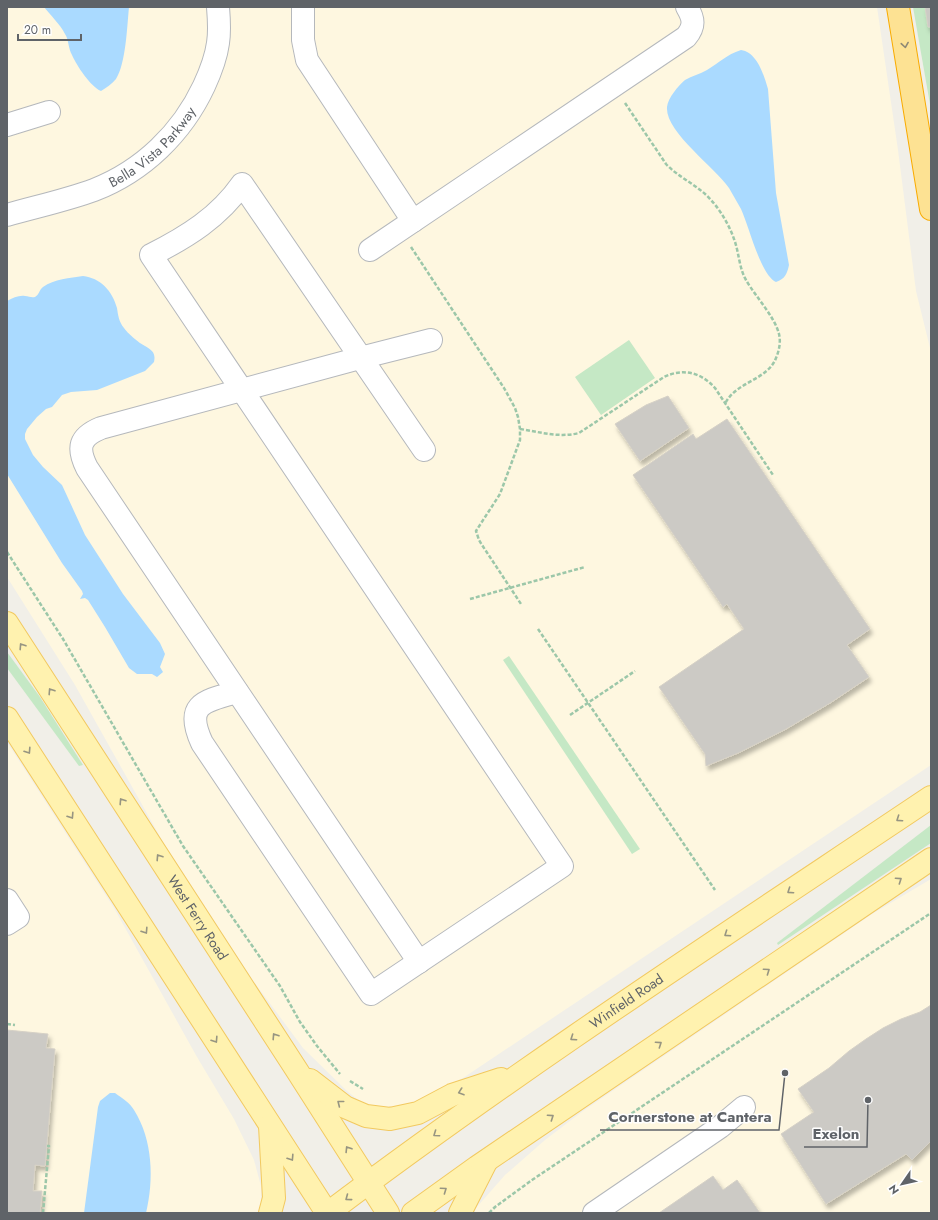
<svg xmlns="http://www.w3.org/2000/svg" width="938" height="1220" font-family="Jost,sans-serif">
  <style>
    .commercial { fill: #fef7e0 }
    .green { fill: #c5e8c5 }
    .water { fill: #aadaff }
    .building { fill: #cccac5; stroke: #d6d1c6; filter: url(#shadow) }
    .lines { fill: none; stroke-linecap: round; stroke-linejoin: round }
    .minor-casing { stroke: #b5b8bc; stroke-width: 24 }
    .major-casing { stroke: #f2c960; stroke-width: 24 }
    .highway-casing { stroke: #f9ab00; stroke-width: 24 }
    .path { stroke: #9cc7a9; stroke-width: 2.5; stroke-dasharray: 4 2; stroke-linecap: butt }
    .minor { stroke: #fff; stroke-width: 22 }
    .major { stroke: #fff2af; stroke-width: 22 }
    .highway { stroke: #fde293; stroke-width: 22 }
    .oneway { stroke: #8e8975 }
    .oneway2 { stroke: #979581 }
    .labels { text-anchor: middle; dominant-baseline: central; stroke-width: 3; stroke-linejoin: round; paint-order: stroke }
    .street-label { font-size: 14px; fill: #5f6368; stroke: #fff }
    .leader { fill: none; stroke: #5f6368; stroke-width: 1.5 }
    .callout-dot { fill: #5f6368; stroke: #fff; stroke-width: 1.5 }
    .callout-label { font-size: 15px; text-anchor: middle; font-weight: bold; fill: #5f6368; stroke: #fff; stroke-width: 3; stroke-linejoin: round; paint-order: stroke }
  </style>
  <defs>
    <filter id="shadow"><feDropShadow dx="2.5" dy="4.5" stdDeviation="2" flood-color="#0004"/></filter>
  </defs>
  <rect width="100%" height="100%" fill="#f1efe8"/>
  <g class="commercial">
    <polygon points="7,7 877,7 898,150 916,291 931,352 931,765 463,1078 435,1093 411,1103 394,1107 375,1108 361,1102 347,1091 303,1048 254,982 163,842 75,685 7,577"/>
    <polygon points="7,742 114,908 197,1057 234,1119 254,1160 261,1186 261,1204 258,1213 7,1213"/>
    <polygon points="931,879 931,1213 474,1213 476,1208 505,1175 545,1140 583,1111 872,914"/>
  </g>
  <g class="green">
    <polygon points="913,7 931,7 931,110"/>
    <polygon points="629,340 655,378 601,415 575,377"/>
    <polygon points="7,652 40,697 83,765 79,766 7,668"/>
    <polygon points="509,656 640,849 632,854 503,660"/>
    <polygon points="931,825 931,843 778,945 777,943"/>
  </g>
  <g class="water">
    <path d="M44,7H129C127,27 126,63 116,79C112,84 106,88 101,91C90,86 77,66 72,55C68,48 69,40 65,34C60,24 51,16 44,7Z"/>
    <path d="M741,50C757,52 764,75 768,89L776,193L789,265C787,274 785,279 776,282C760,274 749,226 741,209C737,202 733,195 729,188C715,167 665,132 667,107C668,98 678,86 685,80C692,76 700,74 707,70C720,62 726,55 741,50Z"/>
    <path d="M83,276C100,278 112,290 117,308C118,315 119,322 124,328C127,333 139,343 145,346C152,350 156,353 154,362L145,371L97,390L71,392L62,395L52,407L46,409L37,417L27,429L25,434V439L33,455L43,467L62,485L85,535L123,594L160,643L165,654L160,667L163,672L157,677L152,674H137L129,668L105,627L88,600L85,598L80,599L83,594L82,591L62,563L7,474V301C13,298 19,295 25,296C29,296 31,298 35,297C39,295 39,290 43,287C54,279 70,278 83,276Z"/>
    <path d="M110,1093H115C122,1098 130,1103 134,1110C153,1140 154,1180 146,1213H84L98,1107L100,1101Z"/>
  </g>
  <g class="building">
    <polygon points="925,7 931,7 931,27 928,27"/>
    <polygon points="668,396 689,428 640,461 615,424 646,405"/>
    <polygon points="727,419 870,629 847,645 869,677 830,703 786,729 738,753 706,766 705,754 659,687 744,629 727,604 723,607 633,475 693,434 696,439"/>
    <polygon points="931,1005 931,1141 912,1160 906,1154 826,1204 781,1134 814,1112 798,1089 829,1068 849,1051 866,1039 883,1028 901,1019 920,1012"/>
    <polygon points="7,1030 48,1034 46,1048 55,1049 45,1166 35,1165 33,1191 42,1191 40,1213 7,1213"/>
    <polygon points="713,1176 723,1190 737,1180 760,1213 659,1213"/>
  </g>
  <g class="lines">
    <g class="minor-casing">
      <g id="minor">
        <polyline points="303,7 303,40 307,60 413,221"/>
        <polyline points="7,125 49,112"/>
        <path id="s1" d="M7,215C35,207 67,200 94,190C143,171 182,133 204,86C210,73 216,58 218,43C220,31 219,19 218,7"/>
        <path d="M370,250L686,37C695,26 694,19 687,7"/>
        <path d="M237,692C204,701 184,704 202,743L371,994L562,866L151,255C187,237 219,217 242,184L424,450"/>
        <polyline points="7,900 18,917 7,924"/>
        <path d="M419,962L87,468C77,448 79,437 101,428L360,358L431,340"/>
        <polyline points="594,1213 720,1127 744,1107"/>
      </g>
    </g>
    <g class="major-casing">
      <g id="major">
        <path id="s2" d="M7,623L296,1069L388,1213"/>
        <polyline points="7,718 327,1213"/>
        <polyline points="310,1080 345,1107 366,1116 390,1119 418,1113 452,1095 501,1079"/>
        <polyline points="270,1213 274,1198 270,1126"/>
        <path id="s3" d="M328,1213C523,1066 728,933 931,797"/>
        <polyline points="413,1213 477,1167 931,859"/>
        <polyline points="460,1213 486,1162"/>
      </g>
    </g>
    <g class="highway-casing">
      <polyline id="highway" points="898,7 931,209"/>
    </g>
    <g class="path">
      <path d="M625,103L666,164C679,178 698,185 711,200C721,211 729,225 734,239C739,252 739,268 746,280C755,296 775,317 779,334C781,342 779,351 776,358C768,380 735,382 725,404"/>
      <polyline points="411,247 504,388 515,408 518,417 520,429 520,440 500,494 476,531 479,540 482,545 521,604"/>
      <path d="M520,429C540,432 559,438 579,433L664,377C682,368 701,372 715,388L773,475"/>
      <polyline points="7,552 63,639 183,846 280,986 300,1022 317,1046 340,1074"/>
      <polyline points="470,599 585,567"/>
      <polyline points="538,629 715,890"/>
      <polyline points="570,715 635,671"/>
      <polyline points="7,1024 15,1025"/>
      <polyline points="350,1081 363,1089"/>
      <polyline points="43,1213 49,1146 47,1146"/>
      <polyline points="489,1213 495,1207 532,1180 931,913"/>
    </g>
    <use href="#minor" class="minor"/>
    <use href="#major" class="major"/>
    <use href="#highway" class="highway"/>
  </g>
  <defs><path id="oneway-chevron" d="M-2-3.5L2.5 0L-2 3.5" fill="none" stroke-width="1.6" stroke-linecap="round" stroke-linejoin="round"/></defs>
  <use class="oneway" href="#oneway-chevron" transform="translate(905 45) rotate(81)"/>
  <g class="oneway2">
    <use href="#oneway-chevron" transform="translate(22 646) rotate(-123)"/>
    <use href="#oneway-chevron" transform="translate(51 691) rotate(-123)"/>
    <use href="#oneway-chevron" transform="translate(28 751) rotate(57)"/>
    <use href="#oneway-chevron" transform="translate(122 801) rotate(-123)"/>
    <use href="#oneway-chevron" transform="translate(71 816) rotate(57)"/>
    <use href="#oneway-chevron" transform="translate(899 819) rotate(146)"/>
    <use href="#oneway-chevron" transform="translate(159 857) rotate(-123)"/>
    <use href="#oneway-chevron" transform="translate(899 880) rotate(-34)"/>
    <use href="#oneway-chevron" transform="translate(790 891) rotate(146)"/>
    <use href="#oneway-chevron" transform="translate(145 931) rotate(57)"/>
    <use href="#oneway-chevron" transform="translate(727 934) rotate(146)"/>
    <use href="#oneway-chevron" transform="translate(767 971) rotate(-35)"/>
    <use href="#oneway-chevron" transform="translate(275 1036) rotate(-123)"/>
    <use href="#oneway-chevron" transform="translate(573 1038) rotate(146)"/>
    <use href="#oneway-chevron" transform="translate(215 1040) rotate(57)"/>
    <use href="#oneway-chevron" transform="translate(659 1044) rotate(-34)"/>
    <use href="#oneway-chevron" transform="translate(461 1092) rotate(161)"/>
    <use href="#oneway-chevron" transform="translate(340 1103) rotate(-142)"/>
    <use href="#oneway-chevron" transform="translate(551 1117) rotate(-34)"/>
    <use href="#oneway-chevron" transform="translate(436 1134) rotate(145)"/>
    <use href="#oneway-chevron" transform="translate(348 1149) rotate(-122)"/>
    <use href="#oneway-chevron" transform="translate(291 1158) rotate(57)"/>
    <use href="#oneway-chevron" transform="translate(444 1190) rotate(-35)"/>
    <use href="#oneway-chevron" transform="translate(348 1198) rotate(143)"/>
  </g>
  <g class="labels">
    <g class="street-label">
      <text stroke="none"><textPath href="#s1" startOffset="164">Bella Vista Parkway</textPath></text>
      <text stroke="none"><textPath href="#s2" startOffset="351">West Ferry Road</textPath></text>
      <text stroke="none"><textPath href="#s3" startOffset="366">Winfield Road</textPath></text>
    </g>
  </g>
  <path class="leader" d="M785 1073L779 1130H600M868 1100L867 1147H804"/>
  <g class="callout-dot">
    <circle cx="785" cy="1073" r="4"/>
    <circle cx="868" cy="1100" r="4"/>
  </g>
  <g class="callout-label">
    <text x="690" y="1122">Cornerstone at Cantera</text>
    <text x="836" y="1139">Exelon</text>
  </g>
  <rect width="938" height="1220" fill="none" stroke="#5f6368" stroke-width="16"/>
  <g transform="translate(902 1184) rotate(236)" stroke="#ffffff" stroke-width="3" paint-order="stroke">
  <path d="M0-3L7 15L0 10L-7 15Z" fill="#5f6368"/>
  <text y="-6" font-size="11" font-weight="bold" text-anchor="middle" fill="#5f6368">N</text>
  </g>
  <path d="M18 34v6h63v-6" fill="none" stroke="#5f6368" stroke-width="2"/>
  <text x="24" y="34" font-size="12" fill="#5f6368" stroke="#ffffff" stroke-width="3" paint-order="stroke">20 m</text>
</svg>
